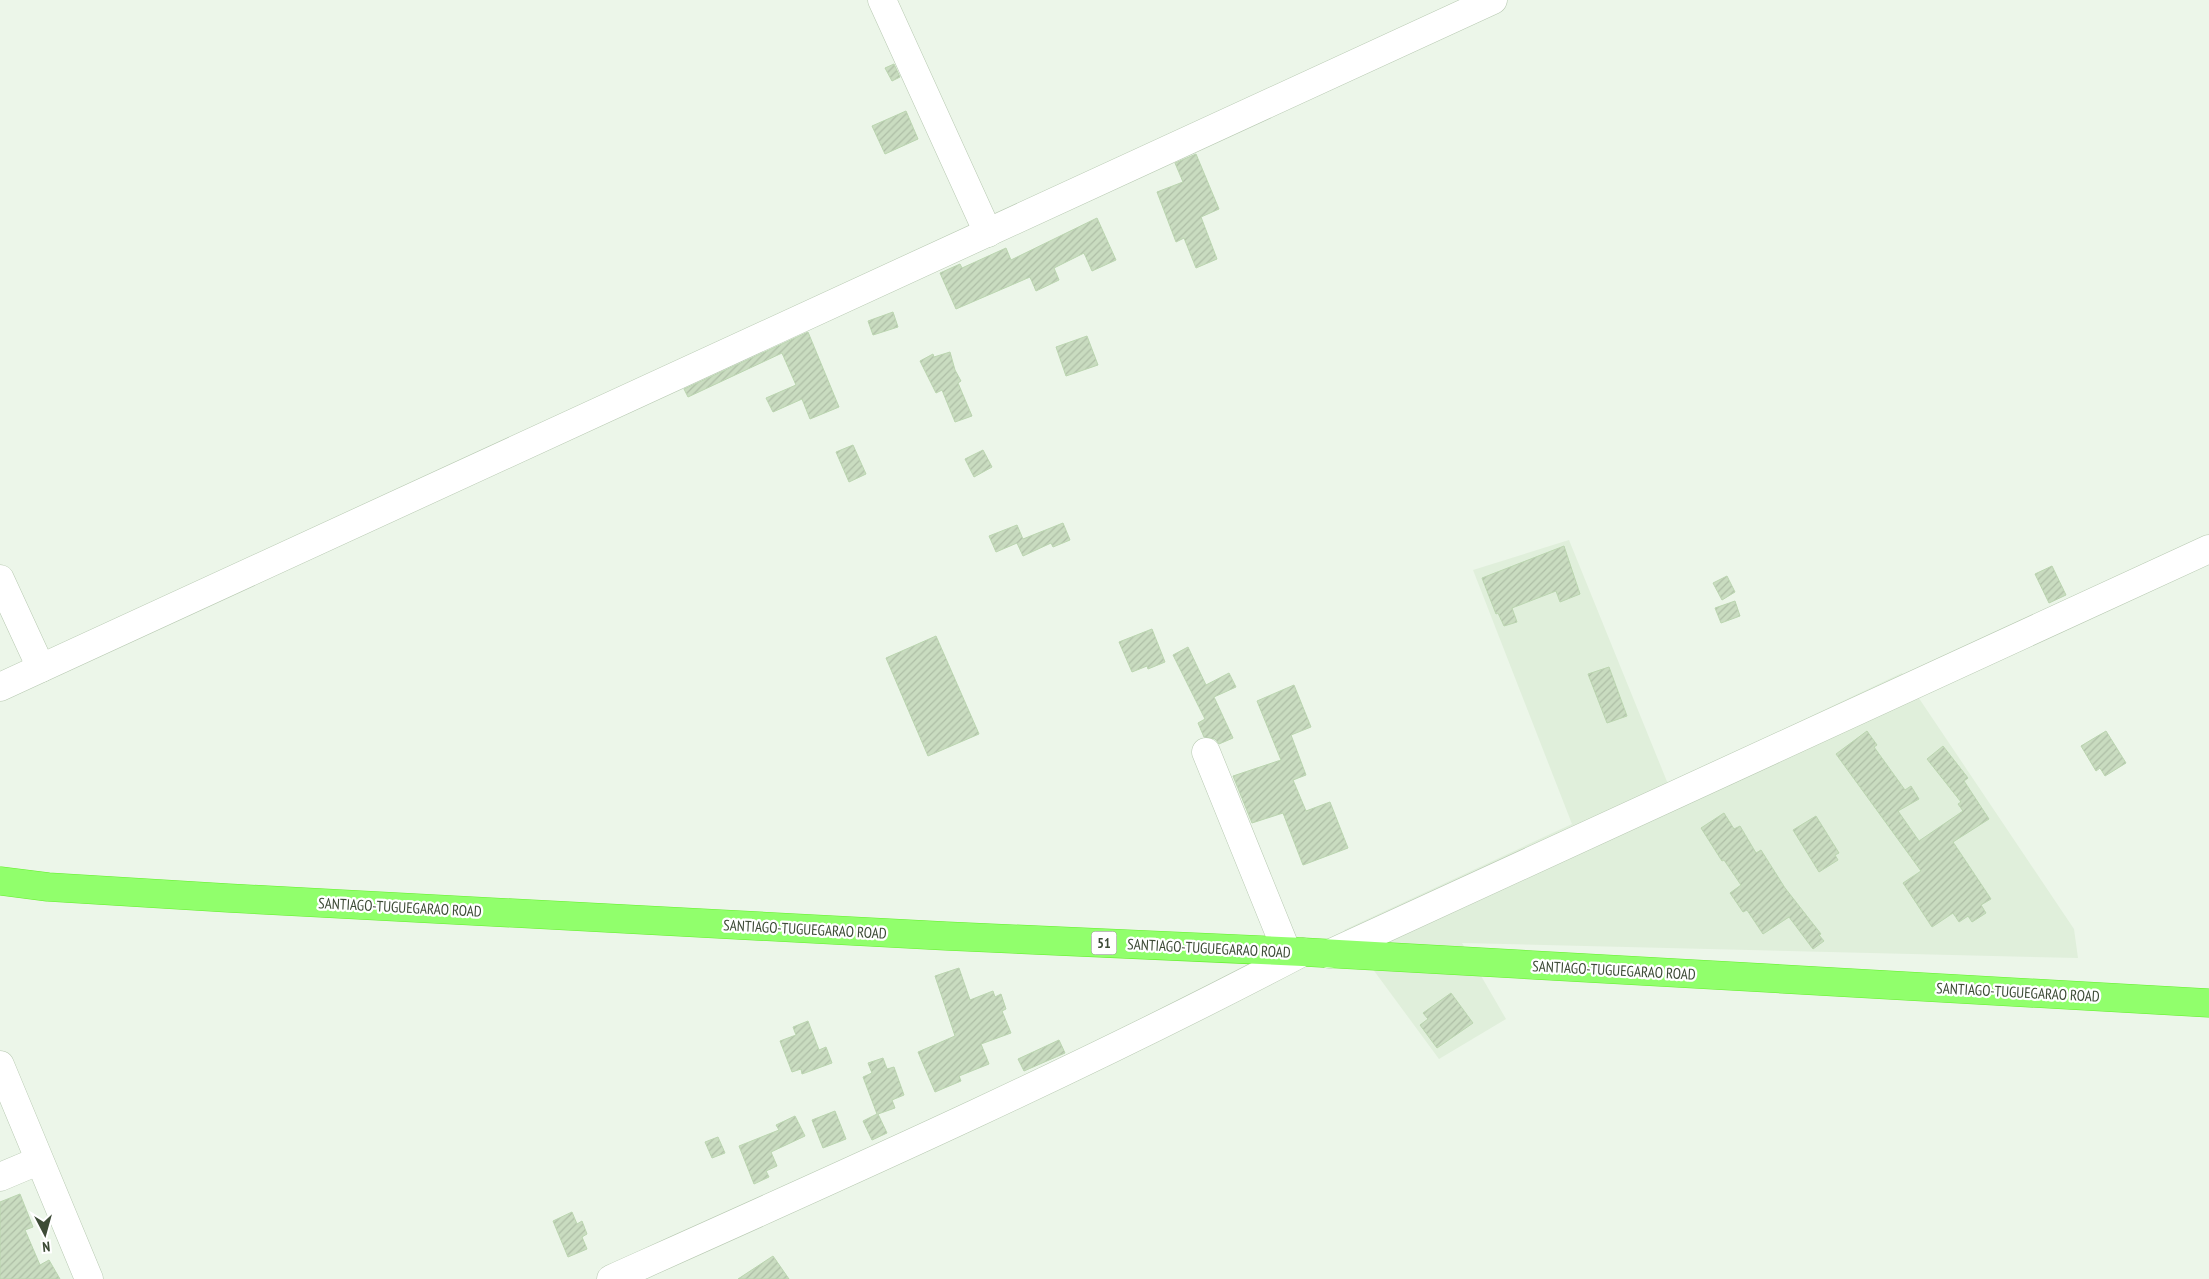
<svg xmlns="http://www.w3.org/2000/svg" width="2209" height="1279" font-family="'PT Sans Narrow',sans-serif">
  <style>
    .residential { fill: #e0efdb }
    .building { fill: url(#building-hatch); stroke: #bbd5b0 }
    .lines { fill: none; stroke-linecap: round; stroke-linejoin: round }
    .minor-casing { stroke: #b7c9b1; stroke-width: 29 }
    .highway-casing { stroke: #64ee2c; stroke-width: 29 }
    .minor { stroke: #fff; stroke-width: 28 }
    .highway { stroke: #91ff6c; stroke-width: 28 }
    .labels { text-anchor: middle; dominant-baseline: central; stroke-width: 4.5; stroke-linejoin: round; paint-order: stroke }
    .shield { fill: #fff; stroke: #778172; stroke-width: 1 }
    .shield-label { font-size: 14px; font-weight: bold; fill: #3d4b36 }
    .street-label { font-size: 15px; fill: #3d4b36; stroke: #fff }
  </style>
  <defs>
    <pattern id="building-hatch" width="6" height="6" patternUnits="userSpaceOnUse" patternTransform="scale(1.25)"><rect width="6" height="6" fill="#c9dcc0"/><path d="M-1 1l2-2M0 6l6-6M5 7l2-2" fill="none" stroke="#aebea6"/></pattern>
  </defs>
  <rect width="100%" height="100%" fill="#ecf6e9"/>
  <polygon class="residential" points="1569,540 1668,784 1902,673 2074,929 2078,958 1462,943 1506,1019 1439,1059 1344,930 1572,824 1473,570"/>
  <g class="building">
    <polygon points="894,64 900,77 892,81 885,68"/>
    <polygon points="906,111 918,139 885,154 872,126"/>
    <polygon points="1196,154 1219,209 1201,217 1217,259 1196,268 1184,238 1176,242 1157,192 1183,182 1175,163"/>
    <polygon points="1097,218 1116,260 1092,271 1084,253 1054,268 1059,280 1036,291 1030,277 956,309 940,273 960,264 962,268 1006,248 1011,260"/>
    <polygon points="893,312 898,327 873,335 868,321"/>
    <polygon points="808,332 839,407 810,419 802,399 773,412 766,398 796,385 782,353 688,397 684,389"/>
    <polygon points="1087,336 1098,365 1066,376 1056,347"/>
    <polygon points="950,352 955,370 961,381 958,383 972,416 955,422 942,390 936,393 920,361 933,354 934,357"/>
    <polygon points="853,445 866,474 849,482 836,452"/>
    <polygon points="983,450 992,467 974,477 965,459"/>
    <polygon points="1063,523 1070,540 1053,547 1051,543 1023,556 1017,543 996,552 989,536 1017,525 1023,539"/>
    <polygon points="1564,546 1580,594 1560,602 1556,591 1512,608 1517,622 1504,626 1498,613 1496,614 1482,578"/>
    <polygon points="2052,566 2066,595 2049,603 2035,574"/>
    <polygon points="1727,576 1735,592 1722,600 1713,583"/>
    <polygon points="1735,601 1740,616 1721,623 1715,608"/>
    <polygon points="1152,629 1165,662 1148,669 1147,666 1132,672 1119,642"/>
    <polygon points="936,636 979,734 928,756 886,658"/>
    <polygon points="1188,647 1206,685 1229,673 1236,687 1214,697 1233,738 1219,744 1215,739 1204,737 1198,723 1205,719 1173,655"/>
    <polygon points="1609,667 1627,716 1607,723 1588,674"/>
    <polygon points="1294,685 1311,727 1291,735 1306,775 1293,780 1306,811 1330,802 1348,848 1303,865 1283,813 1252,823 1233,776 1281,760 1257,701"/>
    <polygon points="1867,731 1877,745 1874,747 1905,790 1911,786 1919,799 1898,811 1919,841 1963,811 1958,804 1961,802 1927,759 1943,746 1968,778 1964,781 1989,819 1953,842 1991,899 1981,905 1986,913 1972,922 1968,916 1959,922 1953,913 1932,927 1903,883 1921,871 1836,754"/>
    <polygon points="2106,731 2126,763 2105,776 2100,768 2096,771 2081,746"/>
    <polygon points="1724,813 1734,829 1740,826 1756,853 1761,850 1785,888 1821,934 1819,935 1824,941 1813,949 1789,917 1763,934 1747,910 1743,912 1730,893 1741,885 1724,860 1722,861 1701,828"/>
    <polygon points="1816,816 1839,853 1835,855 1838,860 1819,872 1793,830"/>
    <polygon points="959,968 970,1000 993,991 995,997 1001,994 1006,1009 1002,1011 1011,1033 981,1044 989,1064 959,1076 961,1081 935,1092 918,1052 955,1036 935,976"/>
    <polygon points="1451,993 1473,1023 1437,1048 1420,1025 1428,1019 1423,1013"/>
    <polygon points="808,1021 819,1050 826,1047 832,1063 802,1074 801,1069 792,1072 780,1041 796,1035 793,1027"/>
    <polygon points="1059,1040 1065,1053 1024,1071 1018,1059"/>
    <polygon points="883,1058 887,1069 894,1067 904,1095 892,1100 895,1108 878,1114 887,1133 872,1140 863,1121 877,1114 863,1077 872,1073 868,1063"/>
    <polygon points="835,1111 846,1139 823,1148 812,1120"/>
    <polygon points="795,1116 805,1136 771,1152 777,1166 766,1171 769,1177 754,1184 739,1146 779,1130 776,1125"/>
    <polygon points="718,1137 725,1153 712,1158 705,1142"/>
    <polygon points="20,1194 33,1227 25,1230 40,1265 49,1260 60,1279 0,1279 0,1202"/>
    <polygon points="572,1212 577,1224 582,1221 587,1234 582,1237 587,1249 568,1257 553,1221"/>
    <polygon points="773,1256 789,1279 738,1279"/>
  </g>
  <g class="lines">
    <g class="minor-casing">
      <g id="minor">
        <polyline points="882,0 988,233"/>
        <polyline points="0,579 41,668"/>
        <polyline points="0,687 1493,0"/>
        <polyline points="1206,752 1287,952"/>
        <polyline points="1329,954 2209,549"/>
        <polyline points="0,1065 89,1279"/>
        <polyline points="0,1177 38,1161"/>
        <path d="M611,1279C843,1175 1077,1071 1303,952"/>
      </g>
    </g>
    <g class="highway-casing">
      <polyline id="highway" points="0,881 48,887 228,898 946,936 1303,952 2209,1003"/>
    </g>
    <use href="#minor" class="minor"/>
    <use href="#highway" class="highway"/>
  </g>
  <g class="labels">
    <rect class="shield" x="1091.5" y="931.5" width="25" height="23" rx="4"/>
    <g class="shield-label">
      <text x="1104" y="943">51</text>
    </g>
    <g class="street-label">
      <text transform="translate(400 907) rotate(3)">SANTIAGO-TUGUEGARAO ROAD</text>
      <text transform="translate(805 929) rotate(3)">SANTIAGO-TUGUEGARAO ROAD</text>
      <text transform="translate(1209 948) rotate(3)">SANTIAGO-TUGUEGARAO ROAD</text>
      <text transform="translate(1614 970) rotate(3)">SANTIAGO-TUGUEGARAO ROAD</text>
      <text transform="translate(2018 992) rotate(3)">SANTIAGO-TUGUEGARAO ROAD</text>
    </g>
  </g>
  <g transform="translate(45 1234) rotate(174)" stroke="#ffffff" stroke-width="4" paint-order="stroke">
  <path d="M0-4L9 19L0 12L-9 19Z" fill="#3d4b36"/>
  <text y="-8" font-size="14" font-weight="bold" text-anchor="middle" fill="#3d4b36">N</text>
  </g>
</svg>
